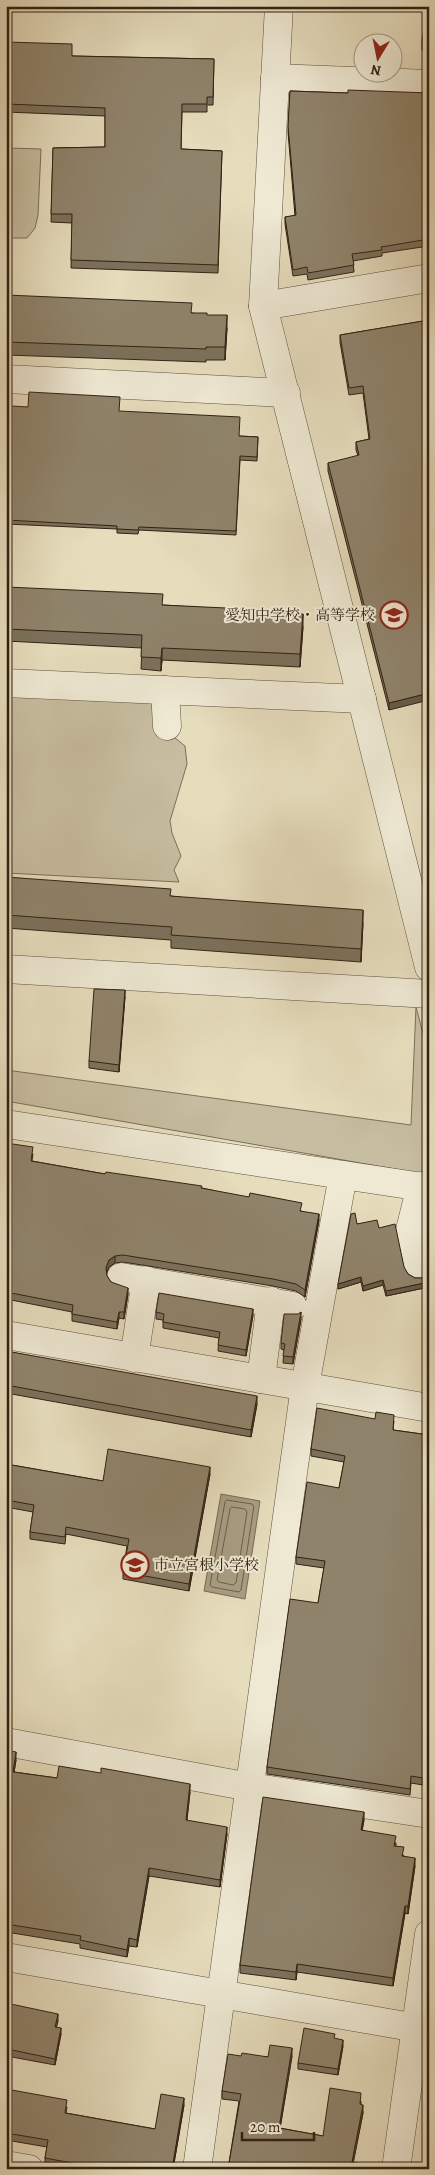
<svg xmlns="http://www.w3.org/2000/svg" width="435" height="2175" font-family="Alegreya,'Noto Serif JP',serif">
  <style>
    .green { fill: #c7bda0; stroke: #7c6f5a }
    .water { fill: #a89d83; stroke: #786b56 }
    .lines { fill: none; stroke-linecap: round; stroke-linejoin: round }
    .shore { stroke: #6c5f4b; stroke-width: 1 }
    .minor-casing { stroke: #5e503e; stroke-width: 29 }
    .minor { stroke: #efe9d4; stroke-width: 28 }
    .wall { fill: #7b715c; stroke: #312113 }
    .shaded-wall { fill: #645c4b; stroke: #312113 }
    .building { fill: #8f836b; stroke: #312113 }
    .labels { text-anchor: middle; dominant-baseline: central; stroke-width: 4; stroke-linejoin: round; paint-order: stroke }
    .poi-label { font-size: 15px; fill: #312113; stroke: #efe9d4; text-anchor: end }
  </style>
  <rect width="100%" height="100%" fill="#e6ddbd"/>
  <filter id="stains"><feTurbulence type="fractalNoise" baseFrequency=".004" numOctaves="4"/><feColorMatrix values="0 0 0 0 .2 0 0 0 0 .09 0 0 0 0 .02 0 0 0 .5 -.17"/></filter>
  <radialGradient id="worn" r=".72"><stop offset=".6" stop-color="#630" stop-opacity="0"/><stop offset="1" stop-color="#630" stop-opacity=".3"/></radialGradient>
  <g class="green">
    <polygon points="6,148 41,149 38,215 35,228 27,238 6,238"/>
    <polygon points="6,694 159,702 169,733 185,746 187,764 170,821 172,833 181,856 174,870 179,882 6,873"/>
    <polygon points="416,1007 429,1056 429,1175 6,1101 6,1070 411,1125"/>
  </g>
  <polygon class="water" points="221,1494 260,1501 245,1599 204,1591"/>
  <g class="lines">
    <g class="shore">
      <polygon points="227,1500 252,1504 254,1506 241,1590 239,1592 212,1587 210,1585 225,1502"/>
      <polygon points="232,1507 245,1509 247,1512 236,1583 233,1585 219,1582 217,1580 230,1509"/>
    </g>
    <g class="minor-casing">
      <g id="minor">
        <polyline points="279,6 263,306 429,967"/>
        <polyline points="275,78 429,84"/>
        <polyline points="263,306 429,278"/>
        <polyline points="6,379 286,393"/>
        <polyline points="6,683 362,699"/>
        <polyline points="165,690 167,726"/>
        <polyline points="6,969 429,994"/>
        <polyline points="6,1124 429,1188"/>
        <polyline points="419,1268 410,1230 421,1186"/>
        <polyline points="121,1277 293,1306"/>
        <polyline points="6,1335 429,1408"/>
        <polyline points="134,1358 146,1280"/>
        <polyline points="261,1379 271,1301"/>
        <polyline points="6,1742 250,1787 429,1814"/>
        <polyline points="6,1957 429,2030"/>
        <polyline points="6,2165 29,2169"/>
        <polyline points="197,2169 305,1386 343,1175"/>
        <polyline points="396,2169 429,1934"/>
      </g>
    </g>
    <use href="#minor" class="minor"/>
  </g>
  <g class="wall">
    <polygon points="429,6 429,51 422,50 422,41"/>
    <polygon points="6,42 72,56 214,59 213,105 207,105 207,112 182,112 181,149 222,151 218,273 71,268 72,223 51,222 53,148 105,147 105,116 6,112"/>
    <polygon points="290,91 348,93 429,93 429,246 382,253 382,256 353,261 354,272 308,280 307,274 293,276 285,224 285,217 295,216 288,132"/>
    <polygon points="6,295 192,313 207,315 227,328 225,360 206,360 206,362 6,355"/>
    <polygon points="429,320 389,710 328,471 328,463 358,456 356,450 356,442 369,439 363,393 349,395 340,342 340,335"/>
    <polygon points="119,412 239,436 258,437 257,461 240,460 236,535 139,530 138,534 117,533 117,529 6,524 6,512"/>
    <polygon points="6,587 163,605 269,612 303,627 300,667 162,660 161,671 141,669 142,648 6,641"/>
    <polygon points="6,877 171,896 363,923 361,962 171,948 171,940 6,928"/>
    <polygon points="125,997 119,1072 89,1068 89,1061"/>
    <polygon points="6,1143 33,1154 32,1161 105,1174 202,1188 301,1211 319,1220 305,1297 296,1291 273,1286 123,1262 115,1263 109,1267 106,1273 107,1276 111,1282 128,1294 124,1319 119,1318 117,1329 72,1321 72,1312 6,1299"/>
    <polygon points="357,1224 379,1228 408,1274 415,1278 423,1278 429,1275 429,1287 386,1296 383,1285 363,1291 361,1282 338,1289"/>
    <polygon points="156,1312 253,1315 246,1356 218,1351 219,1338 163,1328 163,1320 156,1319"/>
    <polygon points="301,1319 293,1364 283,1363 284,1350 281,1349 281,1343"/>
    <polygon points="6,1351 257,1404 251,1437 6,1393"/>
    <polygon points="375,1419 394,1421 393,1430 429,1435 429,1745 423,1785 411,1783 410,1795 267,1774 267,1767 318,1603 324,1568 296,1564 296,1557 339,1488 344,1462 311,1456 311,1449"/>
    <polygon points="6,1464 103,1481 210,1474 189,1591 123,1579 123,1572 127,1546 66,1534 65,1544 30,1539 30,1532 33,1512 6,1507"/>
    <polygon points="6,1750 16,1760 14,1772 57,1778 190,1792 187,1820 227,1834 220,1887 149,1876 137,1947 129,1946 127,1957 80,1948 80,1944 6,1932"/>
    <polygon points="364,1820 362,1830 396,1843 396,1846 404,1856 415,1866 408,1914 405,1913 393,1986 297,1972 296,1980 240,1973 240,1965"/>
    <polygon points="6,2003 58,2021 56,2027 61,2034 55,2065 12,2057"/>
    <polygon points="335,2039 343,2046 338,2075 298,2069 298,2063"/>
    <polygon points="241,2056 268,2057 292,2056 280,2128 323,2136 361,2101 361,2105 363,2113 353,2163 372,2169 228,2169 239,2101 222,2099 222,2091"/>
    <polygon points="6,2089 67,2107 66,2113 155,2129 184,2105 173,2169 67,2169 45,2165 45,2158 47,2147 6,2140"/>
    <polygon points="429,2096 429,2111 427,2110 427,2104"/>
  </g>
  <g class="shaded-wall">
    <polygon points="227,315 227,328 225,360 225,347"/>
    <polygon points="303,614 303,627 300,667 300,654"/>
    <polygon points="162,648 162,660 161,671 161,658"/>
    <polygon points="429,693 429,700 389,710 389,703"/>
    <polygon points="363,910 363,923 361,962 361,949"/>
    <polygon points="125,990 125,997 119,1072 119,1065"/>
    <polygon points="319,1214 319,1220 305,1297 305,1290"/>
    <polygon points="115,1256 115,1263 109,1267 106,1275 106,1268 109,1260"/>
    <polygon points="361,1277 361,1282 338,1289 338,1284"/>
    <polygon points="383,1280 383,1285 363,1291 363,1286"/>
    <polygon points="429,1282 429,1287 386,1296 386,1291"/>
    <polygon points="128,1288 128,1294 124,1319 124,1312"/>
    <polygon points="253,1309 253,1315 246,1356 246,1350"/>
    <polygon points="119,1312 119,1318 117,1329 117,1322"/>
    <polygon points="301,1312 301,1319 293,1364 293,1357"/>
    <polygon points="257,1396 257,1404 251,1437 251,1430"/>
    <polygon points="210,1467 210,1474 189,1591 189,1584"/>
    <polygon points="429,1739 429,1745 423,1785 423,1778"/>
    <polygon points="16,1752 16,1760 13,1779 13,1772"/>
    <polygon points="190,1784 190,1792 186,1827 186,1820"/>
    <polygon points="364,1812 364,1820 361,1838 361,1830"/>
    <polygon points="227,1827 227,1834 220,1887 220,1880"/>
    <polygon points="415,1858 415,1866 408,1914 408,1906"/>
    <polygon points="149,1868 149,1876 137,1947 137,1940"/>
    <polygon points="405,1906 405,1913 393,1986 393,1978"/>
    <polygon points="129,1938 129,1946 127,1957 127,1950"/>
    <polygon points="297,1964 297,1972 296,1980 296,1972"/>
    <polygon points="58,2014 58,2021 55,2033 55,2027"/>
    <polygon points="61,2028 61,2034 55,2065 55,2059"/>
    <polygon points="343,2040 343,2046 338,2075 338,2069"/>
    <polygon points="292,2048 292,2056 279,2135 279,2128"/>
    <polygon points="12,2050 12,2057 6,2086 6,2079"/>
    <polygon points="184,2098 184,2105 173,2169 172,2169"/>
    <polygon points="363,2105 363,2113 352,2169 352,2162"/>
  </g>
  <g class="building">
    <polygon points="427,6 429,6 429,42 422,41"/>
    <polygon points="6,42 72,44 72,56 214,59 213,97 207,97 207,104 182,104 181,149 222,151 218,265 71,260 72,214 51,214 53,148 105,147 105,108 6,104"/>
    <polygon points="348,90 429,93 429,239 381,247 382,250 352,254 354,265 308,273 307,267 293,270 285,217 296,215 288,126 290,91 348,93"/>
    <polygon points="6,295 192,303 191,313 207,313 207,315 227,315 225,347 206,347 206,349 6,342"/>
    <polygon points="429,320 429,693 389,703 328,463 359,455 356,442 370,439 363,386 349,388 340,335"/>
    <polygon points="29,392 120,397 119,411 240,417 239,436 258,437 257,457 240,456 236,531 139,527 138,530 117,529 117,526 6,520 12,406 28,407"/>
    <polygon points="6,587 163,594 162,605 269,610 269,612 303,614 300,654 162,648 161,658 141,657 142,635 6,629"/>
    <polygon points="6,877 171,889 170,896 363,910 361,949 171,935 172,927 6,915"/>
    <polygon points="94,989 125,990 119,1065 89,1061"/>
    <polygon points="6,1143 33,1147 31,1161 105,1174 106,1172 202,1186 201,1188 249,1197 250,1193 302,1203 300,1211 319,1214 305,1290 296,1284 273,1279 123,1255 115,1256 109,1260 106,1268 107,1276 111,1282 128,1288 124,1312 119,1312 117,1322 72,1314 73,1305 6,1292"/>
    <polygon points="355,1213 357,1224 377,1220 379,1228 395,1224 404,1267 408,1274 415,1278 423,1278 429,1275 429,1282 386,1291 383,1280 363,1286 361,1277 338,1284 351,1214"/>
    <polygon points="159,1293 253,1309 246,1350 218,1345 220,1332 163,1322 164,1314 156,1312"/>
    <polygon points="301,1312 293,1357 283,1356 285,1344 281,1343 284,1314 298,1314"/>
    <polygon points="6,1351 257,1396 251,1430 6,1385"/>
    <polygon points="317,1408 375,1419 376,1412 394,1415 393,1430 429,1435 429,1739 423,1778 411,1776 410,1789 267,1767 290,1599 318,1603 325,1561 296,1557 307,1482 339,1488 345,1456 311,1449"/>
    <polygon points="108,1449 210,1467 189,1584 123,1572 129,1539 66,1527 65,1537 30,1532 34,1505 6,1500 6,1464 103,1481"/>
    <polygon points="6,1750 16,1752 13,1772 57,1778 59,1766 101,1773 101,1768 190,1784 186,1820 227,1827 220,1880 149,1868 137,1940 129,1938 127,1950 80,1940 81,1936 6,1924"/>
    <polygon points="263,1797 364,1812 361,1830 396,1836 394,1846 404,1847 402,1856 415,1858 408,1906 405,1906 393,1978 297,1964 296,1972 240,1965"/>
    <polygon points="6,2003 58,2014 55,2027 61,2028 55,2059 12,2050 6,2079"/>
    <polygon points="304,2028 335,2034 334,2038 343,2040 338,2069 298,2063"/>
    <polygon points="270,2045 292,2048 279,2128 323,2136 330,2088 361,2093 360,2104 363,2105 352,2162 372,2166 371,2169 254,2169 248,2168 248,2169 228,2169 241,2094 222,2091 228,2054 241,2056 242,2053 268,2057"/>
    <polygon points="6,2089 67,2100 65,2113 155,2129 161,2094 184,2098 172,2169 105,2169 45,2158 48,2140 6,2133"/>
  </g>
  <defs>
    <g id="school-ring" transform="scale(1.4375)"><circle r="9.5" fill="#efe9d4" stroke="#8f2418" stroke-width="1.5"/><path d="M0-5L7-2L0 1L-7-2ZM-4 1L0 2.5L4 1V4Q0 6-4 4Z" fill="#8f2418"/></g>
  </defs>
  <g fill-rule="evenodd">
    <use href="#school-ring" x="394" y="615"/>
    <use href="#school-ring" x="135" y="1565"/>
  </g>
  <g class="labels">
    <g class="poi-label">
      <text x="375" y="615">愛知中学校・高等学校</text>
      <text x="154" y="1565" text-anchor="start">市立宮根小学校</text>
    </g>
  </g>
  <rect width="435" height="2175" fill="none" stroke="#e6ddbd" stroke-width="25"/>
  <rect x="8" y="8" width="420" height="2160" fill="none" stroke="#312113" stroke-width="2.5"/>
  <rect x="12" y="12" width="410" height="2150" fill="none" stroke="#312113"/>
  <g transform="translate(378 58) rotate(190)"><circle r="24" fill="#efe9d4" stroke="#a39987"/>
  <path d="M0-4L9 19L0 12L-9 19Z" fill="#8f2418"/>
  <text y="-8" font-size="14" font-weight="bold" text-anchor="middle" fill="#312113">N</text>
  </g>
  <path d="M242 2132v8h72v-8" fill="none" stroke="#312113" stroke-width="2.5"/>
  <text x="250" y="2132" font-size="15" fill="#312113" stroke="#efe9d4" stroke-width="4" paint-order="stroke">20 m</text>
  <rect width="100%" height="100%" filter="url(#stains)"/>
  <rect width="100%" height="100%" fill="url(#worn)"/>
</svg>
